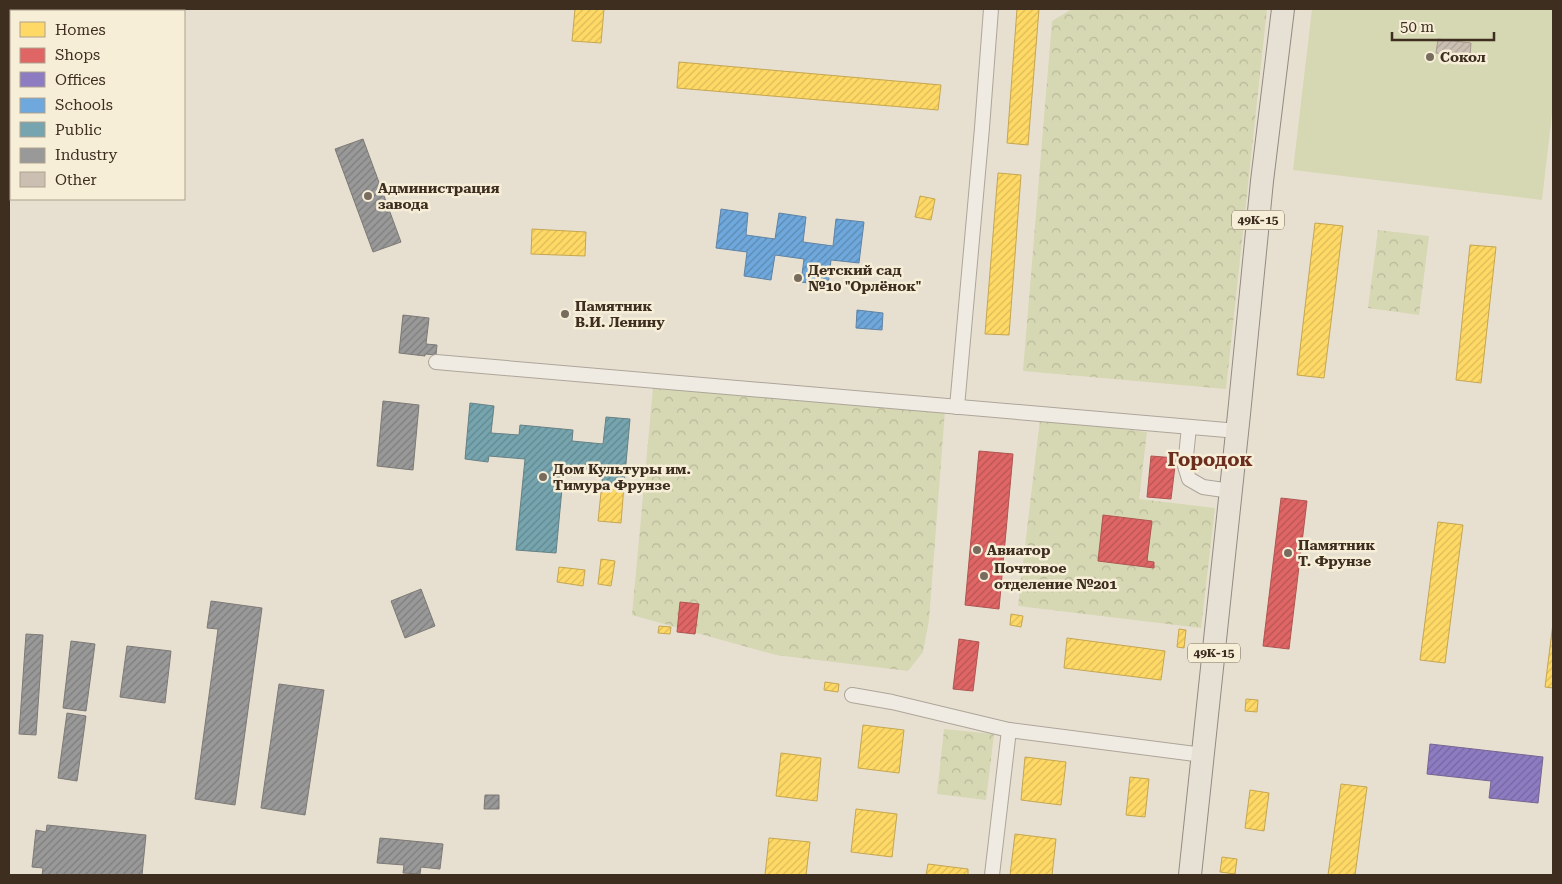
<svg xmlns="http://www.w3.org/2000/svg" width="1562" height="884" font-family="'Roboto Serif',serif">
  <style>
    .grass { fill: #d6d7b3 }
    .park { fill: url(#park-crowns) }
    .homes { fill: url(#homes-hatch); stroke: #c5a651 }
    .shops { fill: url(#shops-hatch); stroke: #af5551 }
    .offices { fill: url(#offices-hatch); stroke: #766592 }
    .schools { fill: url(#schools-hatch); stroke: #6083a4 }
    .public { fill: url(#public-hatch); stroke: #658184 }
    .industry { fill: url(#industry-hatch); stroke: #7d7975 }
    .building { fill: url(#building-hatch); stroke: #a89c90 }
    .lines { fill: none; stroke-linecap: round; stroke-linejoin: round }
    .street-casing { stroke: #ada599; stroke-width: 16 }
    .primary-casing { stroke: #928b80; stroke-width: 24 }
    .street { stroke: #efebe3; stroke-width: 14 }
    .primary { stroke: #e6e1d4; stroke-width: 22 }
    .poi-dot { fill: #786c5e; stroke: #f7eed8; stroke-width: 2 }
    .labels { text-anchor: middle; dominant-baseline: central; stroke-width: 5; stroke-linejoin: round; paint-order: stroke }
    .shield { fill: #f7eed8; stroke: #756857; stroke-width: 1 }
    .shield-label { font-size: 12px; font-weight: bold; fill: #3d2e20 }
    .poi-label { font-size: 14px; font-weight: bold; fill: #3d2e20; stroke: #f7eed8; text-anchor: start }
    .district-label { font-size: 19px; font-weight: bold; fill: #6b2e1e; stroke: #f7eed8 }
  </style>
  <defs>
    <pattern id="park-crowns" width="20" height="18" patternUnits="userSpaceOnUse" patternTransform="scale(1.25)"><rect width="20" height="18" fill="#d6d7b3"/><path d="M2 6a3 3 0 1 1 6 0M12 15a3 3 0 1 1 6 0" fill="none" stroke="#b9b99a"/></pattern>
    <pattern id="homes-hatch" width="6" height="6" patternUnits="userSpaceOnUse" patternTransform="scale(1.25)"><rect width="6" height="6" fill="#ffd966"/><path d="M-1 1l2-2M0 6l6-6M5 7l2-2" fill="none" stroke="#dbbb58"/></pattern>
    <pattern id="shops-hatch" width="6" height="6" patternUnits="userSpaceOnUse" patternTransform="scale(1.25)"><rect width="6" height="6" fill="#e06666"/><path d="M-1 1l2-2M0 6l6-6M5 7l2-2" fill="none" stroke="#b75454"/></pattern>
    <pattern id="offices-hatch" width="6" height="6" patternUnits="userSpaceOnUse" patternTransform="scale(1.25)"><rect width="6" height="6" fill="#8e7cc3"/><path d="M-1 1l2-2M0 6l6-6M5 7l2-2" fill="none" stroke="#75669e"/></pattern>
    <pattern id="schools-hatch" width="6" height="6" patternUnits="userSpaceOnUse" patternTransform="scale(1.25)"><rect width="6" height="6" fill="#6fa8dc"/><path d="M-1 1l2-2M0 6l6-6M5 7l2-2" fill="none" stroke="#5c89b2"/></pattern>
    <pattern id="public-hatch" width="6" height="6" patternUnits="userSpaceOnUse" patternTransform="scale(1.25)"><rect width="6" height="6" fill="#76a5af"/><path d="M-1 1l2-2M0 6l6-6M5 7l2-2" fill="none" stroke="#62878e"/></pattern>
    <pattern id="industry-hatch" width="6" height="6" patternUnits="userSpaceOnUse" patternTransform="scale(1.25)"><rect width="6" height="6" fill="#999"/><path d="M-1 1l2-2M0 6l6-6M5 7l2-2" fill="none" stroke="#7e7d7c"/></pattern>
    <pattern id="building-hatch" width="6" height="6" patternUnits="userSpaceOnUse" patternTransform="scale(1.25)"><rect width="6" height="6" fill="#cbbfb2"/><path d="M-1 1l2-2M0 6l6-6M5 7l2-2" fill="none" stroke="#afa499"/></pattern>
  </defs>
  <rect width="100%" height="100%" fill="#e7e0d1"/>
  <polygon class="grass" points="1312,9 1553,9 1553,105 1542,200 1293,170"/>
  <g class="park">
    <polygon points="1072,9 1267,9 1226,389 1023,371 1052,21"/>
    <polygon points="1378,230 1429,236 1419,315 1368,308"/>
    <polygon points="653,388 945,410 929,620 923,652 908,671 776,655 632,615"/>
    <polygon points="1040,419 1147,432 1139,499 1215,508 1201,628 1018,606"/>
    <polygon points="944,729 994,734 986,800 937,794"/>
  </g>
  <g class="homes">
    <polygon points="575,9 604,9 601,43 572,41"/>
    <polygon points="1017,9 1039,9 1028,145 1007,143"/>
    <polygon points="679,62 941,85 938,110 677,88"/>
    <polygon points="998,173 1021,175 1009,335 985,334"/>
    <polygon points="920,196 935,199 931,220 915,217"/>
    <polygon points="1315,223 1343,226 1324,378 1297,375"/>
    <polygon points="532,229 586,232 585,256 531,254"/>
    <polygon points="1470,245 1496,247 1481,383 1456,380"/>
    <polygon points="602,483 624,485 621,523 598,521"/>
    <polygon points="1438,522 1463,525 1445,663 1420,660"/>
    <polygon points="601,559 615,561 611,586 598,584"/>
    <polygon points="559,567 585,570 583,586 557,582"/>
    <polygon points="1011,614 1023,616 1021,627 1010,625"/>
    <polygon points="1553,623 1553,688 1545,687"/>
    <polygon points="659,626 671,627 670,634 658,633"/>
    <polygon points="1179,629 1186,630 1184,648 1177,647"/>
    <polygon points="1067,638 1165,651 1161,680 1064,668"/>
    <polygon points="825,682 839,684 838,692 824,690"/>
    <polygon points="1246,699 1258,700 1257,712 1245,711"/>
    <polygon points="863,725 904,730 899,773 858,768"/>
    <polygon points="781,753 821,758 817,801 776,796"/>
    <polygon points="1025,757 1066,762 1061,805 1021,800"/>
    <polygon points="1130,777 1149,779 1145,817 1126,815"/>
    <polygon points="1341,784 1367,787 1355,875 1328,875"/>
    <polygon points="1250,790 1269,793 1264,831 1245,828"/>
    <polygon points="856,809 897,814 892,857 851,852"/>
    <polygon points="1015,834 1056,839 1052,875 1010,875"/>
    <polygon points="769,838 810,842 806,875 765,875"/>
    <polygon points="1222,857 1237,859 1235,874 1220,872"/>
    <polygon points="928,864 968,869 968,875 926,875"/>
  </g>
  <g class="shops">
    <polygon points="979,451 1013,454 999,609 965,605"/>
    <polygon points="1151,456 1176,458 1171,499 1147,497"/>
    <polygon points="1281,498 1307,501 1289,649 1263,646"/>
    <polygon points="1103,515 1152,521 1147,561 1154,562 1154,568 1098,561"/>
    <polygon points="680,602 699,604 695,634 677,632"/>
    <polygon points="959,639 979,642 973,691 953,689"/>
  </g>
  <polygon class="offices" points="1430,744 1543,757 1538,803 1489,798 1491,781 1427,774"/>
  <g class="schools">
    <polygon points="721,209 748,213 746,235 775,239 779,213 806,217 803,242 833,246 836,219 864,222 859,263 831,260 828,286 801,282 804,259 775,255 771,280 744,276 747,252 716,248"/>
    <polygon points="857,310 883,313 882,330 856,328"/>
  </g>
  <polygon class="public" points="470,403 494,406 491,433 519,435 520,425 573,430 572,441 603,444 606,417 630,419 624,485 602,483 603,470 564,467 556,553 516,550 525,459 489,456 488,462 465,459"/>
  <g class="industry">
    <polygon points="363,139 401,242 373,252 335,149"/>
    <polygon points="403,315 429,318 426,344 437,345 436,355 425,354 425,356 399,353"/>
    <polygon points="383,401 419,405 413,470 377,466"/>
    <polygon points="421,589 435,626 405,638 391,601"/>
    <polygon points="211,601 262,608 235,805 195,799 218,629 207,628"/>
    <polygon points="26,634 43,635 36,735 19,734"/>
    <polygon points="71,641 95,644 86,711 63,708"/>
    <polygon points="127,646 171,651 165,703 120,697"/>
    <polygon points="279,684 324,690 305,815 261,808"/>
    <polygon points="67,713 86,716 77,781 58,778"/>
    <polygon points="485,795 499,795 499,809 484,809"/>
    <polygon points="47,825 146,835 142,875 42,875 43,868 32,867 36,830 46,832"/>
    <polygon points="380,838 443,844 440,869 421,867 420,874 403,873 404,865 377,863"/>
  </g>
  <polygon class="building" points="1438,39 1471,43 1470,57 1436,53"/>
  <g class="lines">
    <g class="street-casing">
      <g id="street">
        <polyline points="436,362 1238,431"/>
        <polyline points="957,407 982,128 991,9"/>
        <polyline points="1189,427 1185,466 1189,479 1203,487 1231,491"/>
        <polyline points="852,695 892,702 1009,730 1203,755"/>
        <polyline points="992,875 1009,730"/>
      </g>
    </g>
    <g class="primary-casing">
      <polyline id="primary" points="1190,875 1239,414 1262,181 1283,9"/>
    </g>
    <use href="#street" class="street"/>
    <use href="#primary" class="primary"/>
  </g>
  <g class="poi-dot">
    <circle cx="1430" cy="57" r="5"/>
    <circle cx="368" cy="196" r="5"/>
    <circle cx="798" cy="278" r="5"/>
    <circle cx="565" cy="314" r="5"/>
    <circle cx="543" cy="477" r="5"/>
    <circle cx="977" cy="550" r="5"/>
    <circle cx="1288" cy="553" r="5"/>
    <circle cx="984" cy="576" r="5"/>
  </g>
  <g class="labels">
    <g class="shield">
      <rect x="1232" y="210.5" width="52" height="19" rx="4"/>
      <rect x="1188" y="643.5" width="52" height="19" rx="4"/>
    </g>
    <g class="shield-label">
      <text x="1258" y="220">49К-15</text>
      <text x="1214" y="653">49К-15</text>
    </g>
    <g class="poi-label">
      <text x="1440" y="57">Сокол</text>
      <text x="378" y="188">Администрация<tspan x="378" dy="16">завода</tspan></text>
      <text x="808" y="270">Детский сад<tspan x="808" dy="16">№10 "Орлёнок"</tspan></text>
      <text x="575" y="306">Памятник<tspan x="575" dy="16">В.И. Ленину</tspan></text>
      <text x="553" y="469">Дом Культуры им.<tspan x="553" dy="16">Тимура Фрунзе</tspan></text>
      <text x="1298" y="545">Памятник<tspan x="1298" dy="16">Т. Фрунзе</tspan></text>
      <text x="987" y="550">Авиатор</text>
      <text x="994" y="568">Почтовое<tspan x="994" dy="16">отделение №201</tspan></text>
    </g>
    <g class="district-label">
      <text x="1210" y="459">Городок</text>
    </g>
  </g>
  <rect width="1562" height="884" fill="none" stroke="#3d2e20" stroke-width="20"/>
  <rect x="10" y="10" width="175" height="190" fill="#f7eed8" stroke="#ada18e"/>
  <rect x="20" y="22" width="25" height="15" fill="#ffd966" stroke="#ada18e"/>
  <text x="55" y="35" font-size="15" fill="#3d2e20">Homes</text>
  <rect x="20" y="48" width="25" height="15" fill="#e06666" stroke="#ada18e"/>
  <text x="55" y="60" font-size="15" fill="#3d2e20">Shops</text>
  <rect x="20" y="72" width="25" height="15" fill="#8e7cc3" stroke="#ada18e"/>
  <text x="55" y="85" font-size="15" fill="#3d2e20">Offices</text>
  <rect x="20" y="98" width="25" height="15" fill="#6fa8dc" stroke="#ada18e"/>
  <text x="55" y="110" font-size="15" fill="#3d2e20">Schools</text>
  <rect x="20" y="122" width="25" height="15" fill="#76a5af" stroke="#ada18e"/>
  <text x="55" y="135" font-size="15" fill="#3d2e20">Public</text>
  <rect x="20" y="148" width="25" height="15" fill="#999999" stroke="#ada18e"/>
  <text x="55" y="160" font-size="15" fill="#3d2e20">Industry</text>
  <rect x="20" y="172" width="25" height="15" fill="#cbbfb2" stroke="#ada18e"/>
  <text x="55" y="185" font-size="15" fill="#3d2e20">Other</text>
  <path d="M1392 32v8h102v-8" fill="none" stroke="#3d2e20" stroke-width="2.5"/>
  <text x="1400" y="32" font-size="15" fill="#3d2e20" stroke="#f7eed8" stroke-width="4" paint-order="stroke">50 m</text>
</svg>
